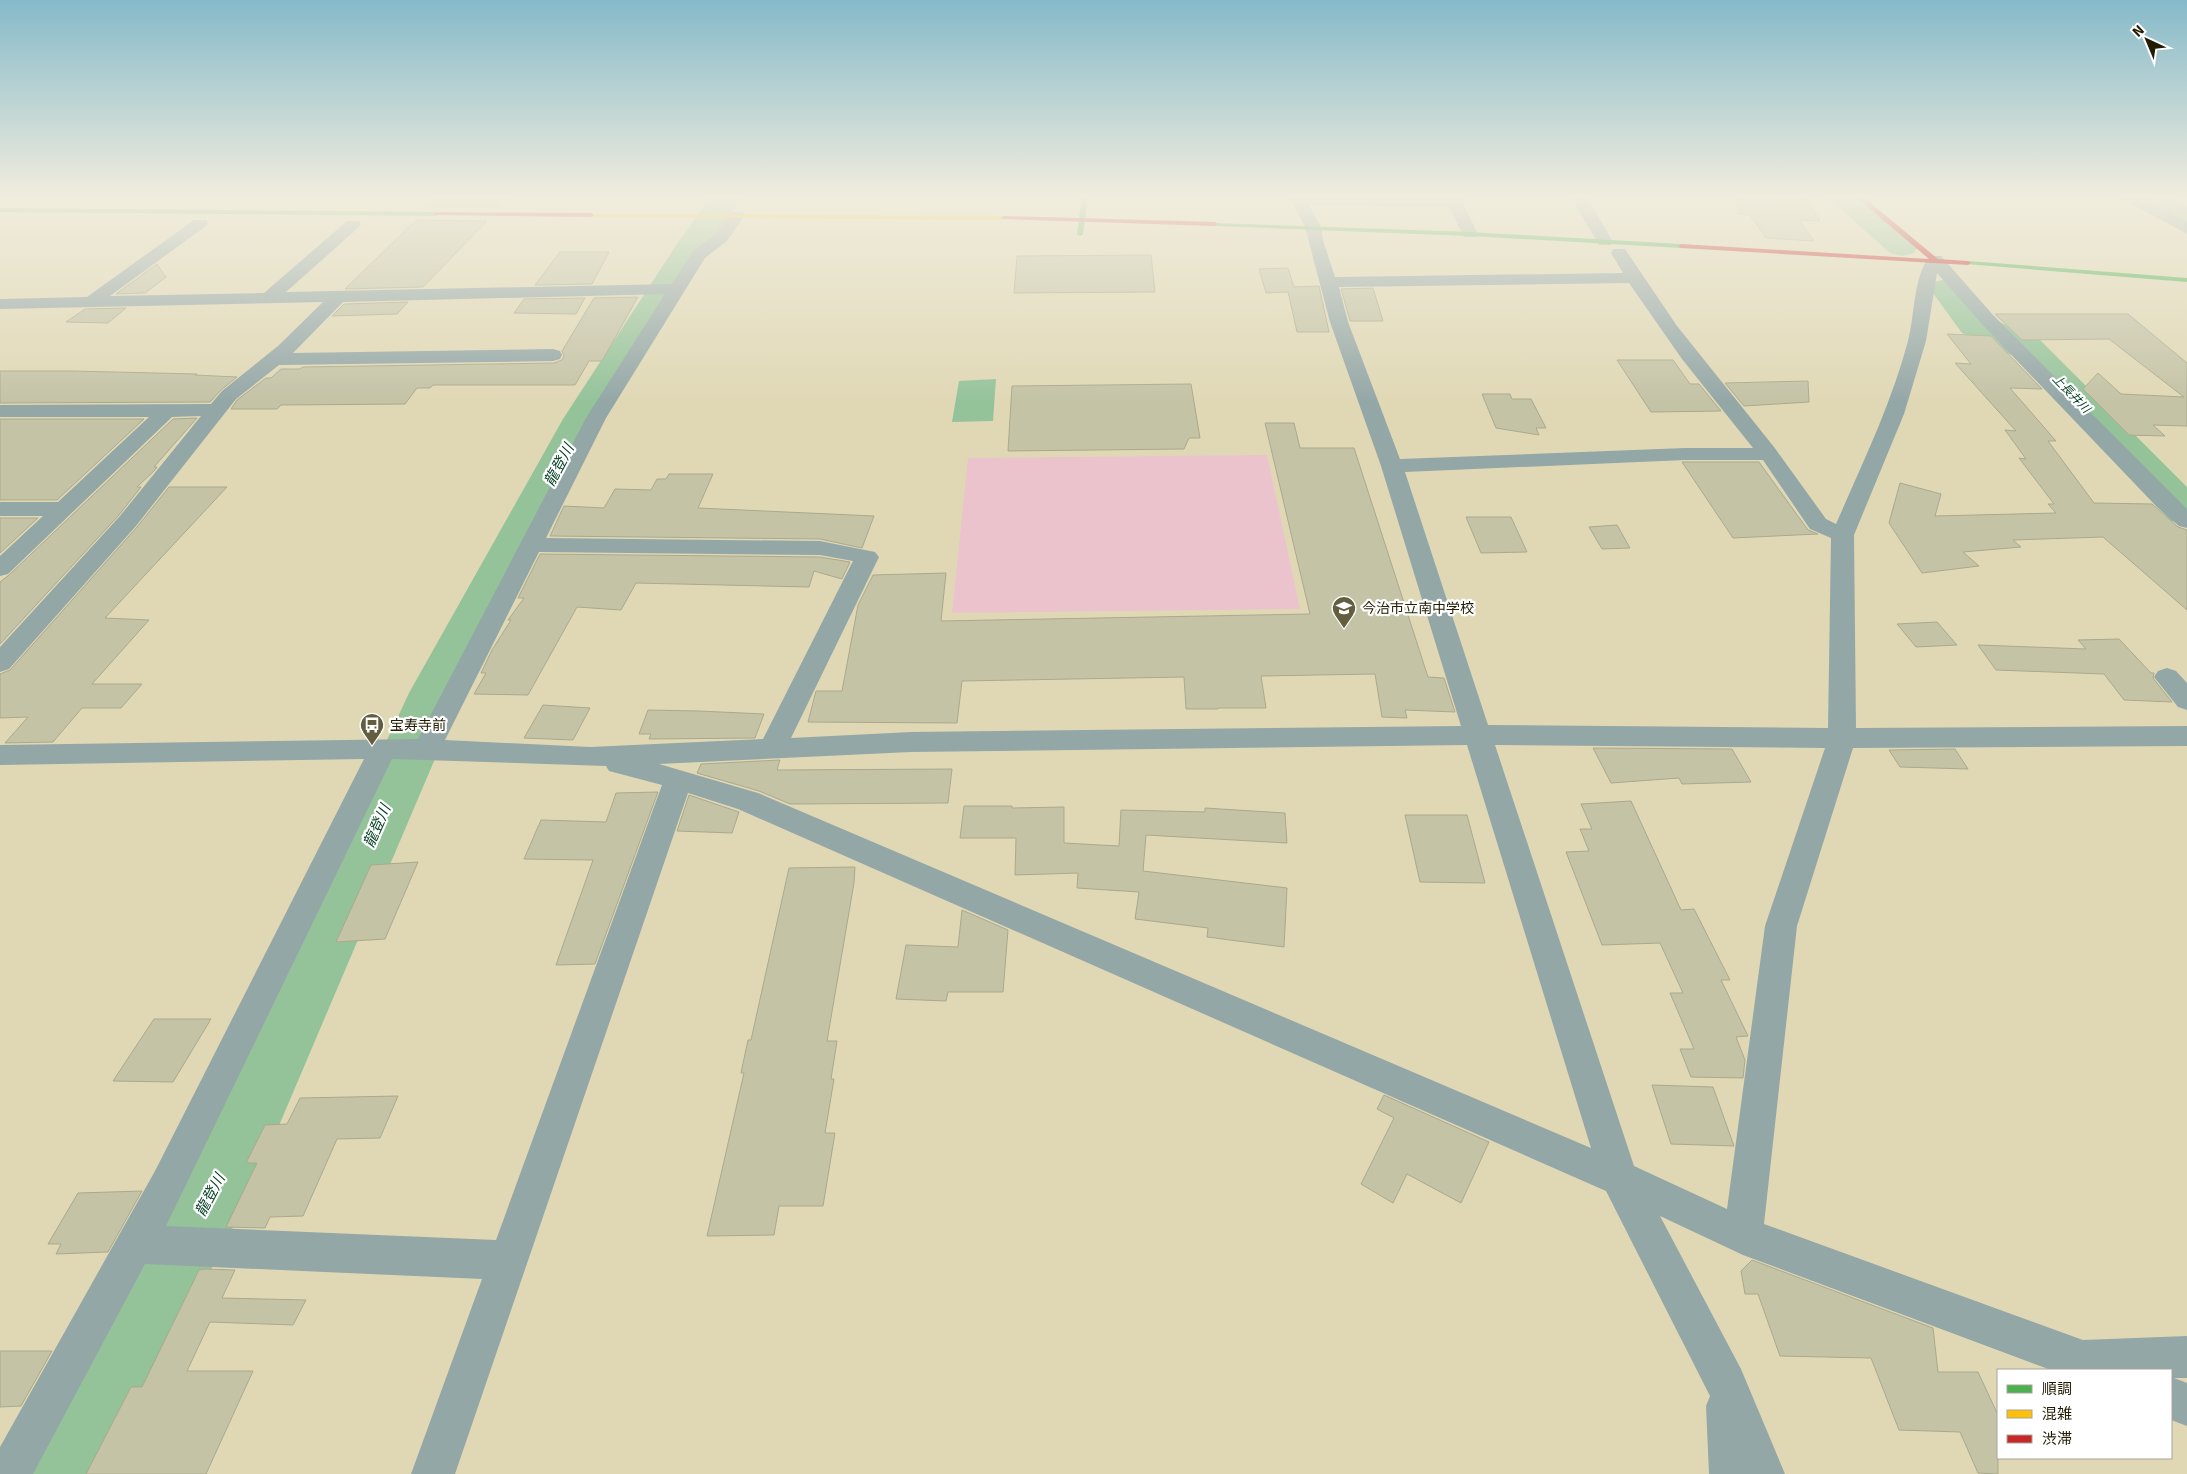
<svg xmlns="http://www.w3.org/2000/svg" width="2187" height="1474" font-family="Signika,'Noto Sans JP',sans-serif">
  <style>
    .green { fill: #eac3cd }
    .water { fill: #94c39a }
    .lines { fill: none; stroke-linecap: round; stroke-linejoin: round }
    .river { fill: #94c39a; fill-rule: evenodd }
    .building { fill: #c5c3a6; stroke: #aaa98d }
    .street { fill: #94a7a7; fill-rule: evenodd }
    .fast { fill: #4caf50; fill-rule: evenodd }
    .slow { fill: #ffc107; fill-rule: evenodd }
    .jam { fill: #c62828; fill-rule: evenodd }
    .labels { text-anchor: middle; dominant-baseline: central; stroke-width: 4.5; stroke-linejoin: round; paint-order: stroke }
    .far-water-label { font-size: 12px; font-style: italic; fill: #084226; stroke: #fff }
    .poi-label { font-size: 14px; fill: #221c03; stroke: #fff; text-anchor: start }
    .water-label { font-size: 15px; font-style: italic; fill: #084226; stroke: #fff }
  </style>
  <rect width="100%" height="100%" fill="#e0d8b5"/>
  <polygon class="green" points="1267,455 1300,609 952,613 968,458"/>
  <polygon class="water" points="996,379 993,421 952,422 959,381"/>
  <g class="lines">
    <g class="river">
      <polygon points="711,196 742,196 709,244 603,419 463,693 249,1196 106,1474 15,1474 28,1443 197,1146 409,693 563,419 677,244"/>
      <polygon points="1829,196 1862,196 1914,239 1918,246 1914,253 1902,256 1890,253 1833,202"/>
      <polygon points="2129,196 2168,196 2187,205 2187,226 2176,224 2133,202"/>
      <polygon points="1947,279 1959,282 1988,317 2040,340 2187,487 2187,525 2171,521 2014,356 1962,333 1930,289 1935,282"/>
    </g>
  </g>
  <g class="building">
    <polygon points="441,196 511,196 500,207 430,207"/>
    <polygon points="1738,196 1805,196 1820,221 1799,220 1814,241 1766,238 1750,215 1738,214"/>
    <polygon points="416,220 487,221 423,287 345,289"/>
    <polygon points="560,252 609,252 592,284 535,285"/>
    <polygon points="1151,255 1155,292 1014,293 1017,256"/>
    <polygon points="157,264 166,277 145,293 116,294"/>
    <polygon points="1288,268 1294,287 1319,286 1329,332 1297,332 1288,292 1266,293 1259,269"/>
    <polygon points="1373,288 1383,321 1350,321 1341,289"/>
    <polygon points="638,297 602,361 589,361 575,385 433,385 430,388 417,388 405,404 281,405 277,409 231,409 237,400 266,378 271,378 281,369 300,369 303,367 554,363 562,360 564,356 562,351 594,298"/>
    <polygon points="585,298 576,314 514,313 524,299"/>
    <polygon points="408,302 397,314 332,316 344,304"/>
    <polygon points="126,308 108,323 66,322 85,309"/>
    <polygon points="1995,314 2128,314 2187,363 2187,426 2153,425 2165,436 2129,435 2083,389 2098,373 2121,394 2184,397 2109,339 2022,340"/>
    <polygon points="1947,334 1991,336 2042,389 2010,388 2056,441 2048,441 2094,503 2152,504 2178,527 2187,530 2187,610 2103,537 2013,540 2021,547 1963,552 1979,566 1922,573 1889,523 1900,483 1941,494 1935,516 2056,513 2048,504 2054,504 2019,458 2026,459 2005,430 2016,431 1955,363 1971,364"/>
    <polygon points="1617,360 1673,360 1690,384 1699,384 1721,411 1651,412"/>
    <polygon points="0,371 72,371 197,374 195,375 237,377 221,390 210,402 0,403"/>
    <polygon points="1808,381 1809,402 1744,406 1725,383"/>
    <polygon points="1191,384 1200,438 1189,438 1184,449 1008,451 1012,386"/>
    <polygon points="1482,394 1510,394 1512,399 1531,399 1546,428 1536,428 1539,435 1496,428"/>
    <polygon points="197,418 154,467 157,467 155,470 137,487 141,487 119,515 0,644 0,582 9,575 173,419"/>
    <polygon points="0,419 144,419 57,500 0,500"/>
    <polygon points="1265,423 1294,423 1300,448 1354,448 1428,677 1444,678 1455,712 1405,710 1407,718 1382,717 1375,674 1261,676 1266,708 1218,708 1218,709 1186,709 1184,677 962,681 957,723 808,722 816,691 842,691 858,605 873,575 946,573 941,621 1310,614"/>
    <polygon points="1682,462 1759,462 1808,530 1818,534 1733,538"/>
    <polygon points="669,474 713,474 698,508 874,516 862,548 820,539 550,536 564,506 604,508 615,489 651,490 657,479 666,479"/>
    <polygon points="169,487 227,487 105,618 149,620 92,684 142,684 121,708 82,708 53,742 5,743 28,717 0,718 0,674 10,670 137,527"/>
    <polygon points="1466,517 1511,517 1527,552 1481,553"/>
    <polygon points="0,518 38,518 0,553"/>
    <polygon points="1617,525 1630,548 1602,549 1589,527"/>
    <polygon points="540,554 820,557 850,562 842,579 814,571 809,587 636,583 621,610 577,607 528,695 474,694 486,673 481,673 492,650 511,620 508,620 524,598 518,598"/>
    <polygon points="1937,622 1957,645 1916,647 1897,624"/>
    <polygon points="2119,639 2151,673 2154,673 2153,678 2172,702 2124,700 2104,674 1996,670 1978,645 2086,649 2078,640"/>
    <polygon points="543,705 590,708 573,740 524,738"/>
    <polygon points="648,710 699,711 764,714 755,738 649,739 651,734 639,734"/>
    <polygon points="1593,748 1732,749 1751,782 1682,784 1679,778 1611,783"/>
    <polygon points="1955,749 1968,769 1900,767 1889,750"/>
    <polygon points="780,760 777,770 952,769 948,803 790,804 759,791 697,773 701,764"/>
    <polygon points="658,792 595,964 556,965 593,860 524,859 541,820 606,822 616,793"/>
    <polygon points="689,795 739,812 732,833 677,831"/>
    <polygon points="1631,801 1681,910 1694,909 1730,980 1721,980 1748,1036 1736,1037 1745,1060 1743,1078 1691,1077 1680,1049 1694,1049 1670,993 1683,993 1660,943 1602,945 1566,852 1589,851 1580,829 1592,829 1581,804"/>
    <polygon points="964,806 1012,806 1012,808 1064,807 1064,843 1119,846 1121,810 1205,812 1205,808 1285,813 1287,843 1146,835 1143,871 1287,888 1284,947 1207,937 1208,928 1135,919 1139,892 1077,888 1078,873 1015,875 1016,838 960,838"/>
    <polygon points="1405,815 1467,815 1485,883 1420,882"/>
    <polygon points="418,862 385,939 336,942 371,865"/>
    <polygon points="855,867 854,883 827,1041 837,1041 831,1079 834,1079 825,1133 835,1133 823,1206 779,1206 774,1235 707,1236 744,1073 741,1073 748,1040 751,1040 789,868"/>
    <polygon points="962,910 1008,930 1003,992 948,992 946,1001 896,999 906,945 958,947"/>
    <polygon points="154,1019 211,1019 173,1082 113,1081"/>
    <polygon points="1652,1085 1713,1087 1734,1146 1671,1144"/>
    <polygon points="1384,1095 1489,1142 1461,1203 1407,1174 1393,1203 1361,1184 1394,1118 1377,1109"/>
    <polygon points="398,1096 380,1138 337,1139 303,1216 270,1217 265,1228 226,1227 257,1163 246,1163 265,1125 287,1124 300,1098"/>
    <polygon points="142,1191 108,1252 56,1254 61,1244 48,1244 78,1193"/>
    <polygon points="1752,1260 1933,1328 1938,1372 1978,1372 1998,1415 1998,1474 1978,1473 1960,1432 1899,1430 1871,1358 1780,1356 1758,1294 1745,1294 1741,1271"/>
    <polygon points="205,1269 235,1270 222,1298 306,1300 293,1325 210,1322 187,1371 253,1371 206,1474 86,1474 131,1387 142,1387 199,1270"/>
    <polygon points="0,1351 52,1351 21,1406 0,1407"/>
  </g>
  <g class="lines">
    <g class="street">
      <path d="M1289,196H1459L1478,234L1476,237H1464L1449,207L1309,205L1321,227L1323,240L1335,277L1623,273L1611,253L1613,249H1625L1677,326L1774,447L1826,519L1836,524C1862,464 1891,405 1908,341C1915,314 1913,280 1929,256H1941L1993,315L2187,509V528L2179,526L2157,507L1981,323L1937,273L1926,341L1904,414L1854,535L1856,728L2187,726V746L1853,748L1797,926L1764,1224L2083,1340L2187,1336V1378H2174L2187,1383V1426L2171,1420V1370H2051L1743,1255L1660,1216L1741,1369L1785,1474H1709L1706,1406L1710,1396L1606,1191L738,809L688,793L455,1474H411L482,1279L145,1264L33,1474H0V1447L155,1171L364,759L0,765V745L418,739L586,418L665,294L343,302L293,353L553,349L560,351L562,355L560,359L553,361L279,365L236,399L136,526L9,669L0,672V647L120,516L201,416L172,417L8,574L0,576V556L43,516H0V502H58L149,417H0V405L211,404L222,391L278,346L323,302L0,309V299L87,297L194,220H206L208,223L206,226L110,296L264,293L347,221H359L361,224L359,227L286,292L672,284L693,251L715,235L731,212H743L745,215L727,241L705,258L606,418L546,538L820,541L875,552L879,557L791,738L911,732L1461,726L1381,466L1330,322L1305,227ZM1629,283L1682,359L1753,448H1685L1400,459L1348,322L1339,287ZM1685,460H1763L1810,529L1831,538L1828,728L1488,725L1405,472ZM539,552L820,555L853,561L763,739L590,747L445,740ZM1467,745L1591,1148L758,793L659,764L911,752ZM1495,745L1825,748L1765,926L1727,1209L1634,1166ZM392,759L606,766L609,771L662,785L496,1240L166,1226Z"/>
      <polygon points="1570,196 1586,196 1613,242 1611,245 1599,245"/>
      <polygon points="2120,196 2139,196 2187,222 2187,234 2123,199"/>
      <polygon points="2167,668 2176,671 2187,683 2187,710 2178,707 2154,677 2158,671"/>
    </g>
    <g class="fast">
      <polygon points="1082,196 1088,196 1083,234 1080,236 1077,234"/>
      <polygon points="0,208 436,212 439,214 436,216 0,212"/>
      <polygon points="1213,223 1470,232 1681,244 1684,246 1681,248 1470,236 1215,226 1213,225"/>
      <polygon points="1968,261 2187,278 2187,282 1966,264 1966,262"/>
    </g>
    <polygon class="slow" points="589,214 1004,216 1007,218 1004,220 591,217 589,216"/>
    <g class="jam">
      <polygon points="1855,196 1862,196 1938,259 1968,261 1971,263 1968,265 1681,248 1678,246 1681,244 1929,259"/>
      <polygon points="436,212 591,213 594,215 591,217 434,215 433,214"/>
      <polygon points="1004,216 1215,222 1218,224 1215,226 1002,219 1001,218"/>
    </g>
  </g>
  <linearGradient id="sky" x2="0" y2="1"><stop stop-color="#86bac9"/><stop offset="0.49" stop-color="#f1edde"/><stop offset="1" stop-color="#f1edde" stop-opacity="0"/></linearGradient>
  <rect width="2187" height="402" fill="url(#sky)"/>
  <defs>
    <g id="school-pin" transform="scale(1.25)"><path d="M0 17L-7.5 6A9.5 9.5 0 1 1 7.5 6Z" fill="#645e41" stroke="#fff"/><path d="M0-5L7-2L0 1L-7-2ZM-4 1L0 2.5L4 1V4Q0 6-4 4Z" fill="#fff"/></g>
    <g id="bus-pin" transform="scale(1.25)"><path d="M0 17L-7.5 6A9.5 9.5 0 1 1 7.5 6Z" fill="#645e41" stroke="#fff"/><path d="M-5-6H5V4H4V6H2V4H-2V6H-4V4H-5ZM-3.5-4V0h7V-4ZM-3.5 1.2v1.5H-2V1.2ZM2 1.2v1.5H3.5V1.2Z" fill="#fff"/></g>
  </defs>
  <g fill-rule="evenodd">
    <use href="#school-pin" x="1344" y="608"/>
    <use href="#bus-pin" x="372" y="725"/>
  </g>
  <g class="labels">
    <g class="far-water-label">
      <text transform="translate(2071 394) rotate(46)">上長井川</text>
    </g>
    <g class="poi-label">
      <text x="1362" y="608">今治市立南中学校</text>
      <text x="390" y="725">宝寿寺前</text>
    </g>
    <g class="water-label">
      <text transform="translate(559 465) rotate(-62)">龍登川</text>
      <text transform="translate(377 826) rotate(-66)">龍登川</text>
      <text transform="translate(210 1195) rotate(-62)">龍登川</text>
    </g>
  </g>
  <rect x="1997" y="1369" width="175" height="90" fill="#ffffff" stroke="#a7a49a"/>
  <rect x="2007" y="1385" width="25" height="8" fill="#4caf50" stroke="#a7a49a"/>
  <text x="2042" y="1394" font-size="15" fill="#221c03">順調</text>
  <rect x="2007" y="1410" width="25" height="8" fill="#ffc107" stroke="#a7a49a"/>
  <text x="2042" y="1419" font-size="15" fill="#221c03">混雑</text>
  <rect x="2007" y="1435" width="25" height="8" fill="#c62828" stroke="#a7a49a"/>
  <text x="2042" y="1444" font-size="15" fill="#221c03">渋滞</text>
  <g transform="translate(2147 40) rotate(316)" stroke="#ffffff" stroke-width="4" paint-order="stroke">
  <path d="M0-4L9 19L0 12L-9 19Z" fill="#221c03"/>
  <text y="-8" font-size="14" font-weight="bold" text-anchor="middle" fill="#221c03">N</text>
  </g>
</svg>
